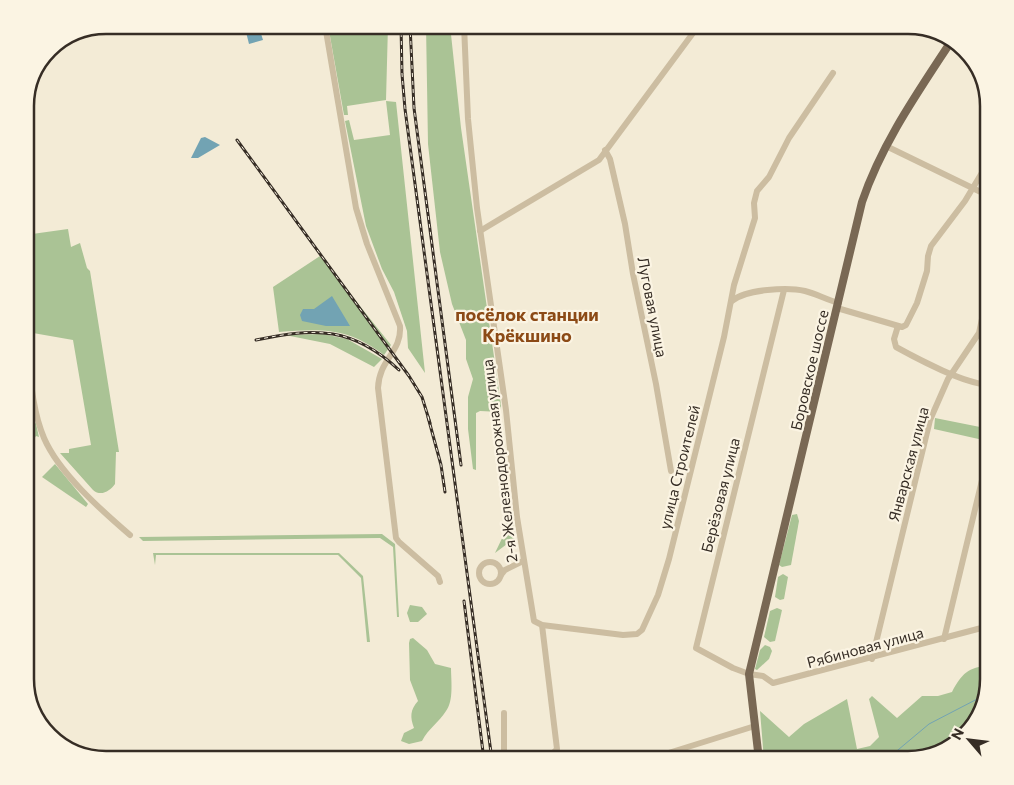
<svg xmlns="http://www.w3.org/2000/svg" width="1014" height="785" font-family="Commissioner,sans-serif">
  <style>
    .green { fill: #aac395 }
    .water { fill: #72a3b3 }
    .lines { fill: none; stroke-linecap: round; stroke-linejoin: round }
    .stream { stroke: #72a3b3; stroke-width: 1 }
    .minor { stroke: #ccbda1; stroke-width: 6 }
    .major { stroke: #796854; stroke-width: 8 }
    .rail-casing { stroke: #362d25; stroke-width: 3 }
    .rail { stroke: #fbf4e3; stroke-width: 1; stroke-dasharray: 4; stroke-linecap: butt }
    .labels { text-anchor: middle; dominant-baseline: central; stroke-width: 4.5; stroke-linejoin: round; paint-order: stroke }
    .street-label { font-size: 15px; fill: #362d25; stroke: #fbf4e3 }
    .quarter-label { font-size: 18px; font-weight: bold; fill: #8c4a16; stroke: #fbf4e3 }
    .rim { fill: none; stroke: #362d25; stroke-width: 2.5 }
  </style>
  <rect width="100%" height="100%" fill="#f3ebd6"/>
  <g class="green">
    <polygon points="328,25 388,25 386,100 347,106 348,115 344,115"/>
    <polygon points="426,25 450,25 461,128 501,405 501,412 480,411 476,413 476,470 473,469 468,429 468,397 473,379 466,359 466,340 452,304 440,252 428,144"/>
    <polygon points="386,101 396,102 425,373 408,348 407,331 394,292 382,269 366,226 345,121 349,120 354,140 390,135"/>
    <path d="M68,229L71,247L80,243L87,268L90,271L119,452H116L115,484C110,491 101,497 93,490L60,453H69V449L91,445L73,340L33,333L25,289V235Z"/>
    <path d="M320,256L391,345L384,355C347,327 321,329 279,332L273,287Z"/>
    <polygon points="323,334 347,339 382,359 374,367 330,344 285,335"/>
    <polygon points="25,373 31,414 36,424 39,437 36,436 34,439 25,461"/>
    <polygon points="935,418 985,428 983,440 934,429"/>
    <polygon points="55,464 88,504 86,507 42,477"/>
    <polygon points="510,510 512,510 515,538 495,553 506,530 504,517"/>
    <polygon points="797,514 799,521 791,565 782,567 779,565 792,515"/>
    <polygon points="382,534 395,544 399,617 397,617 393,547 380,538 143,541 139,537"/>
    <polygon points="153,553 339,553 363,576 370,642 367,642 361,578 338,555 156,555 155,565"/>
    <polygon points="783,574 788,577 784,599 780,600 775,597 778,577"/>
    <polygon points="410,605 422,607 427,614 418,622 410,622 407,613"/>
    <polygon points="777,608 782,610 775,641 770,642 764,637 770,611"/>
    <path d="M413,638L427,650L435,664L451,668C451,680 454,701 446,711C439,722 428,729 422,741L409,744L401,741L404,733L414,728C410,717 410,710 418,701L410,680L409,643L410,639Z"/>
    <polygon points="765,645 770,647 772,651 769,659 757,670 755,669 760,650"/>
    <path d="M989,665V680L972,729L944,752L908,760H764L760,711L789,737L804,724L847,699L857,749L870,746L879,737L869,699L872,696L897,718L922,696H938L952,692C962,673 968,668 989,665Z"/>
  </g>
  <g class="water">
    <polygon points="259,27 263,40 249,44 246,32"/>
    <polygon points="205,137 220,145 198,158 191,158 201,138"/>
    <polygon points="332,296 350,326 326,326 302,321 300,315 303,309 314,309"/>
  </g>
  <g class="lines">
    <polyline class="stream" points="886,760 929,724 983,696"/>
    <g class="minor">
      <path d="M325,25L356,208L367,244L400,326C402,352 379,359 378,388L396,538L399,542L438,576L440,582"/>
      <polyline points="464,25 468,119 477,208 506,410 517,517 534,621 542,625 623,635 637,634 642,630 658,595 669,559 724,337 734,285 755,218 754,203 757,191 769,177 789,138 833,73"/>
      <polyline points="886,146 989,196"/>
      <polyline points="605,150 610,159 625,224 633,274 656,384 671,471"/>
      <polyline points="480,231 599,160 699,25"/>
      <polyline points="784,290 696,648 733,668 749,674 763,676 773,683 989,626"/>
      <path d="M732,301C746,289 788,287 805,291C817,294 827,300 839,303"/>
      <polyline points="837,308 902,327 906,325 917,303 927,271 928,256 931,246 965,201 989,161"/>
      <path d="M898,326L894,339L896,347C916,358 969,386 989,384"/>
      <path d="M25,329C30,364 30,405 44,438C59,473 101,510 130,535"/>
      <circle cx="490" cy="573" r="11"/>
      <polyline points="501,575 505,570 523,561"/>
      <polyline points="944,639 989,451"/>
      <polyline points="872,659 930,420 948,379 979,333 989,285"/>
      <polyline points="504,713 504,760"/>
      <polyline points="541,760 550,756 557,749 542,625"/>
      <polyline points="646,760 755,726"/>
    </g>
    <path class="major" d="M759,760L749,674L862,202C882,143 918,92 952,40"/>
    <g class="rail-casing">
      <g id="rail">
        <polyline points="401,25 402,74 405,109 492,760"/>
        <polyline points="410,25 414,108 461,465"/>
        <polyline points="237,140 409,376 422,397 430,423"/>
        <path d="M256,340C316,327 353,327 399,370"/>
        <polyline points="428,417 441,465 445,492"/>
        <polyline points="464,601 484,760"/>
      </g>
    </g>
    <use href="#rail" class="rail"/>
  </g>
  <g class="labels">
    <g class="street-label">
      <text transform="translate(653 307) rotate(79)">Луговая улица</text>
      <text transform="translate(809 370) rotate(-77)">Боровское шоссе</text>
      <text transform="translate(499 461) rotate(-97)">2-я Железнодорожная улица</text>
      <text transform="translate(908 464) rotate(-75)">Январская улица</text>
      <text transform="translate(679 467) rotate(-76)">улица Строителей</text>
      <text transform="translate(720 495) rotate(-76)">Берёзовая улица</text>
      <text transform="translate(865 647) rotate(-15)">Рябиновая улица</text>
    </g>
    <g class="quarter-label">
      <text x="527" y="314">посёлок станции<tspan x="527" dy="21">Крёкшино</tspan></text>
    </g>
  </g>
  <path d="M0 0H1014V785H0ZM106 34H908A72 72 0 0 1 980 106V679A72 72 0 0 1 908 751H106A72 72 0 0 1 34 679V106A72 72 0 0 1 106 34Z" fill="#fbf4e3" fill-rule="evenodd"/>
  <path class="rim" d="M106 34H908A72 72 0 0 1 980 106V679A72 72 0 0 1 908 751H106A72 72 0 0 1 34 679V106A72 72 0 0 1 106 34Z"/>
  <g transform="translate(969 740) rotate(298)" stroke="#fbf4e3" stroke-width="4" paint-order="stroke">
  <path d="M0-4L9 19L0 12L-9 19Z" fill="#362d25"/>
  <text y="-8" font-size="14" font-weight="bold" text-anchor="middle" fill="#362d25">N</text>
  </g>
</svg>
